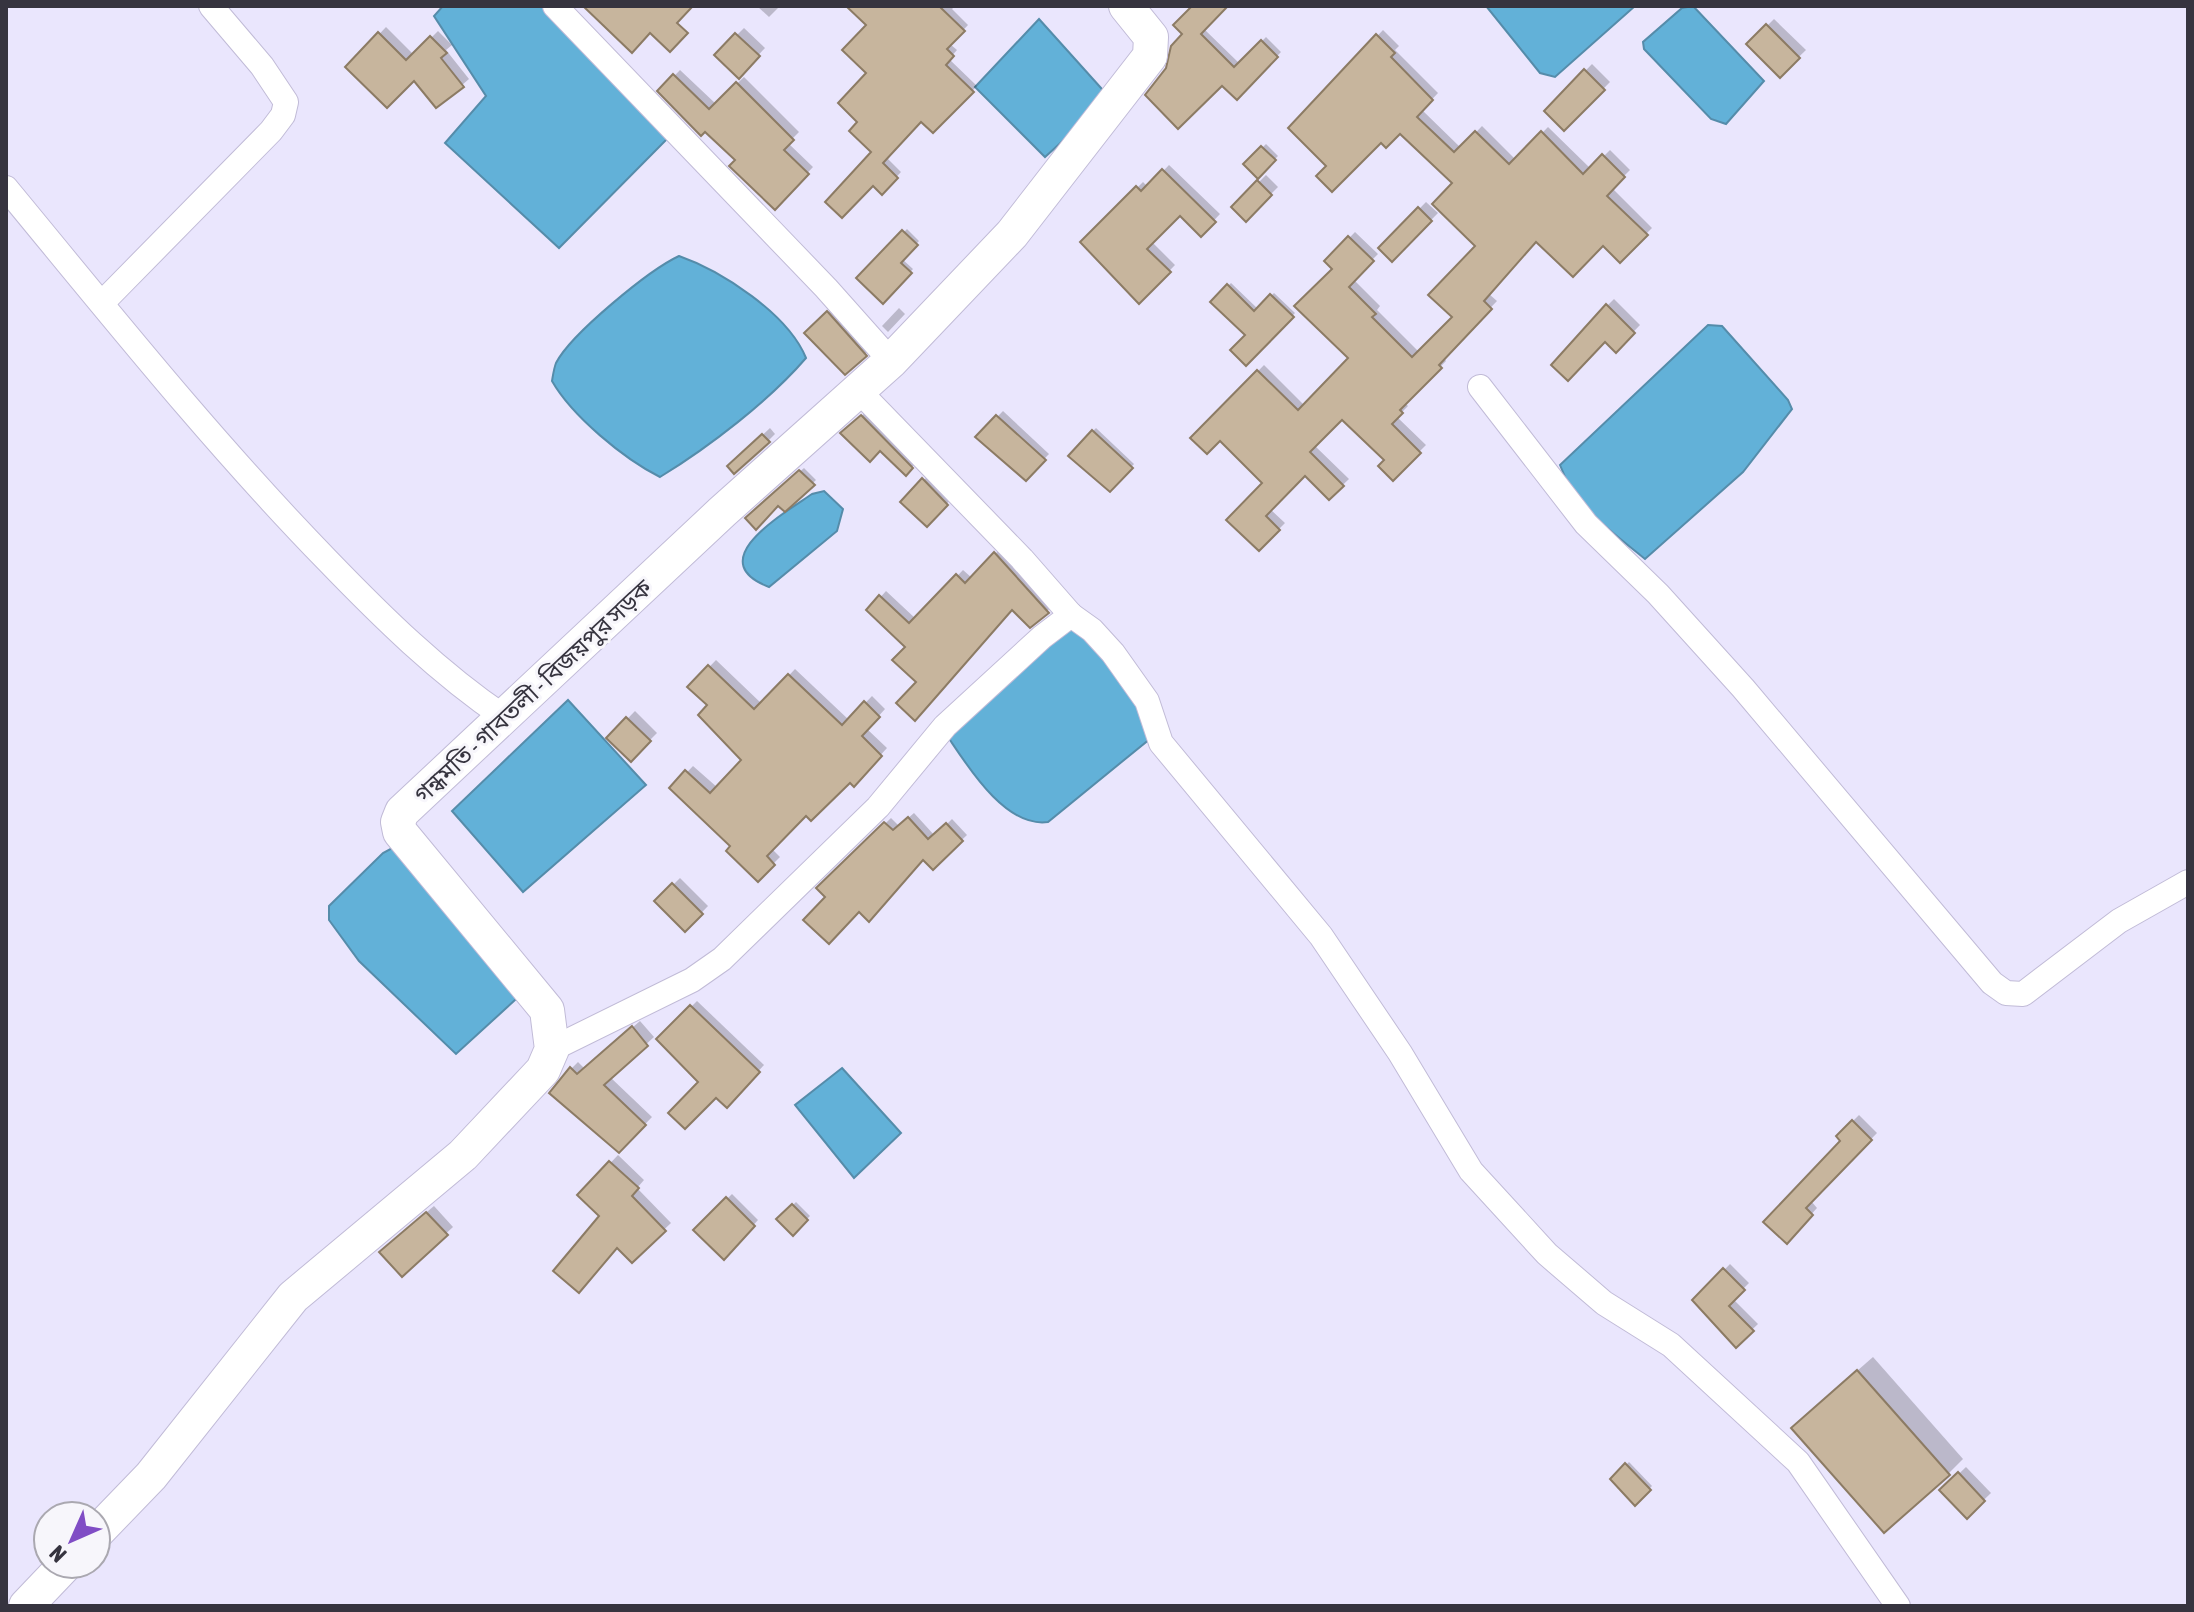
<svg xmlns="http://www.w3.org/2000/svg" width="2194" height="1612" font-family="'Asap Condensed','Noto Sans Bengali',sans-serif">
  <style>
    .water { fill: #62b1d8; stroke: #558caa; stroke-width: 2 }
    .shadow { fill: #0003 }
    .building { fill: #c7b59d; stroke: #8c7b64; stroke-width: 2 }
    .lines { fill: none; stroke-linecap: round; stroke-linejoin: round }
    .minor-casing { stroke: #c1bbd7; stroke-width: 26 }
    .secondary-casing { stroke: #c1bbd7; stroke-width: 36 }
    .minor { stroke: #fff; stroke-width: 24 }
    .secondary { stroke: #fff; stroke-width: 34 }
    .labels { text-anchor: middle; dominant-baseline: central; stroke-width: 6; stroke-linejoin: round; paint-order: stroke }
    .street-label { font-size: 24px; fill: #36343f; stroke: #f7f6fb }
  </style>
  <rect width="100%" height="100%" fill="#eae6fd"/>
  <g class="water">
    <polygon points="443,6 547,6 669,137 559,248 445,143 486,96 434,16"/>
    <polygon points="1486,6 1635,6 1555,77 1540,73"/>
    <polygon points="1693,6 1764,81 1726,124 1711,119 1644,49 1643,42 1682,8"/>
    <polygon points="1039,19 1110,98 1045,157 975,87"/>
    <path d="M679,256C722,271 788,314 806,358C769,401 709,447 660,477C624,459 572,416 552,381C553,375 554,368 556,363C571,334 649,270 679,256Z"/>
    <path d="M1708,325L1722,326L1788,400L1792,409L1743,472L1645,559C1611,531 1575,507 1560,465Z"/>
    <path d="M824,491L843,509L837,531L769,587C701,561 783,514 812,494Z"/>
    <path d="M1072,623L1143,703L1151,738L1048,822C1007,828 970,770 950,740L953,719Z"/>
    <polygon points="568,700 646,785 523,892 452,811"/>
    <polygon points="396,846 526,990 456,1054 359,961 329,920 329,906 383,853"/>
    <polygon points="842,1068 901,1133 854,1178 795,1105"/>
  </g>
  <g class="shadow">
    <polygon points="757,6 780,6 769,17"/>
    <polygon points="859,6 955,6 952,9 968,25 950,44 957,50 949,59 977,86 933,131 922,120 886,157 901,172 882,192 874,152 860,122 869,73 869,25"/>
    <polygon points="1192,6 1226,6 1204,29 1240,64 1266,37 1281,52 1237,97 1222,83 1168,69 1185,34"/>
    <polygon points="1774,19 1806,50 1780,75 1749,44"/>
    <polygon points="386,27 414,55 438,31 452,45 446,50 469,79 462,85 348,67"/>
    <polygon points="744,28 765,48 739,76 717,55"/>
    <polygon points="1383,30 1399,46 1395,50 1438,93 1422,110 1461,148 1482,126 1516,160 1548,127 1591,169 1610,150 1630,170 1612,188 1652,228 1620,260 1603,244 1537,239 1489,294 1497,301 1443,357 1446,361 1405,403 1408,406 1397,417 1426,445 1393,478 1387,460 1342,417 1314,445 1349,479 1329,498 1305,474 1270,509 1285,523 1259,549 1265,483 1220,439 1193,438 1264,365 1305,406 1351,358 1334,269 1327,261 1355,232 1378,254 1353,279 1380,306 1377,310 1419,352 1455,317 1478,246 1455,183 1401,131 1329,166 1290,128"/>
    <polygon points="1592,64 1610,82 1564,129 1547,111"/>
    <polygon points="680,70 716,104 744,77 799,132 788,143 813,167 775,207 737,160 660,91"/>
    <polygon points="1266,144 1278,156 1258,176 1246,164"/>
    <polygon points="1169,165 1220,214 1201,234 1180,213 1152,242 1175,265 1139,302 1083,242 1143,182 1148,187"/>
    <polygon points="1266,175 1278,187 1246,219 1234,207"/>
    <polygon points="1426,202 1438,213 1392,260 1381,248"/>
    <polygon points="907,229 919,241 902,259 913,269 883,301 859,278"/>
    <polygon points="1231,283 1258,309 1274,293 1295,313 1246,363 1248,335 1213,301"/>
    <polygon points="1614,299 1640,325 1616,350 1589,324"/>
    <polygon points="835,306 872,348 845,373 807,333"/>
    <polygon points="899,308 905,314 888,332 882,326"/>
    <polygon points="1003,411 1049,454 1026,478 978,437"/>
    <polygon points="866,412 916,463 906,473 880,448 843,433"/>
    <polygon points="770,428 775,434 768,441 730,466"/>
    <polygon points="1096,428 1134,464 1110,489 1070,455"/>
    <polygon points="804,468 816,480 785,510 778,504 748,518"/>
    <polygon points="931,473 954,496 927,525 903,501"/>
    <polygon points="1001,548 1053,606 1030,625 1012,608 919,682 908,647 869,610 886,591 916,619 963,570 972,578"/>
    <polygon points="716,660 762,704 795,669 849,720 872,696 885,709 867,729 887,748 854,784 850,780 806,813 772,849 780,857 758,879 733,846 672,788 693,766 718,788 744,760 710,705 690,687"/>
    <polygon points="635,711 657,733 631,759 609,738"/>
    <polygon points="914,813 935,836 952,819 967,835 933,867 924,857 859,909 828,897 819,888 891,818 899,826"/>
    <polygon points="680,878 708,906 685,930 657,901"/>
    <polygon points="697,1001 764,1065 727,1105 659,1039"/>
    <polygon points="640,1021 654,1037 610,1077 652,1117 619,1151 571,1069 578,1062 585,1069"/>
    <polygon points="1859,1115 1877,1133 1811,1201 1817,1208 1787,1241 1843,1141 1838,1136"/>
    <polygon points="618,1155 644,1180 637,1188 671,1223 632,1260 617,1246 602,1216 580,1195"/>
    <polygon points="732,1194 758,1220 724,1257 696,1230"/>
    <polygon points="796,1202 810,1216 793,1233 779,1219"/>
    <polygon points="434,1206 453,1227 402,1274 388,1245"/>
    <polygon points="1730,1264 1749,1283 1733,1299 1758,1324 1736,1345 1695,1300"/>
    <polygon points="1873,1357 1963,1459 1948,1474 1809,1413"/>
    <polygon points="1629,1462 1652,1486 1635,1503 1612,1479"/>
    <polygon points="1966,1467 1991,1493 1967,1516 1942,1490"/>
  </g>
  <g class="building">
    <polygon points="583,6 693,6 677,23 688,33 670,52 650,33 632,53"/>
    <polygon points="846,6 939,6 965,31 947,49 954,56 946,65 974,92 933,133 921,122 883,163 898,178 882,195 873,186 842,218 825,202 871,152 849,131 857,122 838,103 866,73 842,50 866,25"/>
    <polygon points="1192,6 1228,6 1201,34 1234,67 1261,40 1278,57 1237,100 1222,86 1178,129 1145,95 1166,68 1171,46 1182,34 1173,25"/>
    <polygon points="1766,24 1800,58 1780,78 1746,44"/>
    <polygon points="378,32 406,60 430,36 447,53 441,58 464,87 436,108 414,81 387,108 345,67"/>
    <polygon points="735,33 760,56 739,79 714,55"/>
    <polygon points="1376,34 1395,53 1391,57 1433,100 1417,117 1454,152 1475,131 1509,164 1541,131 1583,174 1602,154 1625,177 1607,196 1648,235 1620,263 1603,246 1573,277 1536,242 1484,301 1492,309 1439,365 1442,368 1400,410 1403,413 1392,424 1421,453 1393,481 1378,466 1384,460 1342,420 1310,452 1344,486 1329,500 1305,476 1266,516 1280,530 1259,551 1226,520 1262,483 1220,441 1207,454 1190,438 1257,370 1298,410 1348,358 1294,306 1332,269 1324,261 1348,236 1374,261 1349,287 1376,314 1372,317 1412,357 1452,317 1428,295 1475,246 1432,204 1452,183 1400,134 1386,148 1381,143 1332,192 1316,176 1326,166 1288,128"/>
    <polygon points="1584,69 1605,90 1564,131 1544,111"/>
    <polygon points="673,74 709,109 736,82 794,140 784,150 809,174 775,210 729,166 735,160 705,132 701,136 657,91"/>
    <polygon points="1261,146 1276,160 1258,179 1243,164"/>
    <polygon points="1162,169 1216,222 1201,237 1180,216 1147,249 1171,272 1139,304 1080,242 1136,186 1141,191"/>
    <polygon points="1257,180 1272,195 1246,222 1231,207"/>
    <polygon points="1418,207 1432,221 1392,262 1378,248"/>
    <polygon points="902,230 918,245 901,263 912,273 883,304 856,278"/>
    <polygon points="1227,284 1254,311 1270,294 1294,317 1246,366 1230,350 1245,335 1210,302"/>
    <polygon points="1606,304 1635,333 1616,353 1605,342 1568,381 1551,365"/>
    <polygon points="827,311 867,356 845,375 804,333"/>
    <polygon points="861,415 913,468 906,476 880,451 870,462 840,433"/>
    <polygon points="996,415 1046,460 1026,481 975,437"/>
    <polygon points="1092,430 1133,468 1110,492 1068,456"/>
    <polygon points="762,434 770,442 734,474 727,466"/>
    <polygon points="799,470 815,485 785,512 778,506 756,530 745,518"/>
    <polygon points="922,478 948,505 927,527 900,502"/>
    <polygon points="994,552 1049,613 1030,628 1012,610 915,721 896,703 916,682 892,660 905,647 866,610 879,595 909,623 956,574 965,583"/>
    <polygon points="708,665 754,709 788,674 842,725 864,701 880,717 862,736 882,756 854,787 850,783 811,821 806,816 767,856 775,865 758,882 726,851 730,846 669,788 685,770 710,793 741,760 698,715 707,705 687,687"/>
    <polygon points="626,717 651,741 631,762 606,738"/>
    <polygon points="908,817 928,839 946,823 963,841 933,870 923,860 869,922 859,912 829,944 803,920 825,897 816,888 884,822 893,830"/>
    <polygon points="672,883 703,914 685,932 654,901"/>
    <polygon points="690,1005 760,1072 727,1108 716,1098 685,1129 668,1113 698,1082 656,1039"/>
    <polygon points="632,1026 648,1046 604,1085 646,1125 619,1153 549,1093 570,1067 577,1074"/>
    <polygon points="1852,1120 1872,1140 1806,1208 1813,1215 1787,1244 1763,1222 1840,1141 1836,1136"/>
    <polygon points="609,1161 639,1188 632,1196 666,1231 632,1263 617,1248 579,1293 553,1271 599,1216 577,1195"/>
    <polygon points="726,1197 755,1226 724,1260 693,1230"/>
    <polygon points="792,1204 808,1220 793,1236 776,1219"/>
    <polygon points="426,1212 448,1235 402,1277 379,1252"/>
    <polygon points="1723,1268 1745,1290 1729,1306 1754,1331 1736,1348 1692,1300"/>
    <polygon points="1857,1370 1950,1475 1884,1533 1791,1428"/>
    <polygon points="1625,1463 1651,1490 1635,1506 1610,1479"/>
    <polygon points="1958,1472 1985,1501 1967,1519 1939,1490"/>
  </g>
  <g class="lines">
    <g class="minor-casing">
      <g id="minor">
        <polyline points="555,6 826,288 891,361"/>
        <path d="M6,188C110,314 213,443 327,560C382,617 439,673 504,717"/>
        <polyline points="102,303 271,131 283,115 286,102 262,66 211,6"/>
        <polyline points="1480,387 1586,524 1658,594 1743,688 1992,983 2006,993 2023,994 2119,921 2188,882"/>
        <polyline points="858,390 1022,559 1071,615 1092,630 1113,653 1147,701 1161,743 1321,936 1400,1053 1471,1171 1547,1254 1604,1303 1671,1345 1798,1462 1898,1606"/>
        <polyline points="552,1049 692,980 722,959 878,807 945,726 1042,637 1071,615"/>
      </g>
    </g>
    <g class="secondary-casing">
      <g id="secondary">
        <polyline points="96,1533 151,1476 293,1297 463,1155 543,1070 552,1049 547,1010 400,832 398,822 402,812 722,512 891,361 1012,234 1150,56 1151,37 1126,6"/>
        <polyline points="26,1606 66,1564"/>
      </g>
    </g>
    <use href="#minor" class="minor"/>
    <use href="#secondary" class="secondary"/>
  </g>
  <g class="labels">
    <g class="street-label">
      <text transform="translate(533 691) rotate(-43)">গন্ধমতি - গাবতলী - বিজয়পুর সড়ক</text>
    </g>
  </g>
  <rect width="2194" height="1612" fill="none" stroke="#36343f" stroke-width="16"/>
  <g transform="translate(72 1540) rotate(225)"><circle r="38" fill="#f7f6fb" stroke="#aaa8b0" stroke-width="2"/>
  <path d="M0-6L14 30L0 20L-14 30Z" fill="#804dc5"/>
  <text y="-12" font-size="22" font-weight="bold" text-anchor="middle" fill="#36343f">N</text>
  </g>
</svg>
